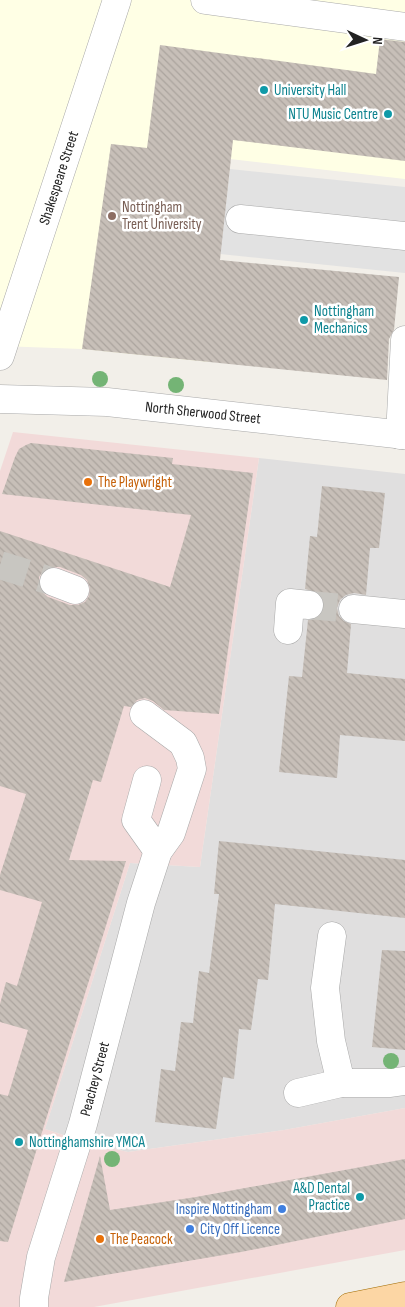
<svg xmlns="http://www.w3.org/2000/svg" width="405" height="1307" font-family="'Sofia Sans Condensed',sans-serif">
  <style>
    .residential { fill: #e0dfdf }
    .commercial { fill: #f2dad9 }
    .education { fill: #ffffe5 }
    .parking { fill: #e2e2e2 }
    .building { fill: url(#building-back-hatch); fill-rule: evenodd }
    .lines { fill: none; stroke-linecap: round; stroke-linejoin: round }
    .minor-tunnel { stroke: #c8c6c1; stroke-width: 28; stroke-dasharray: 28 14; stroke-linecap: butt }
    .minor-casing { stroke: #a9a9a9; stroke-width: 29 }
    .major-casing { stroke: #a06b00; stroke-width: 29 }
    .minor { stroke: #fff; stroke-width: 28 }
    .major { stroke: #fcd6a4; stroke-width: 28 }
    .tree { fill: #74b475 }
    .culture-dot { fill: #0f9aa8; stroke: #fff; stroke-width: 2 }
    .education-dot { fill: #8d6e63; stroke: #fff; stroke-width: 2 }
    .food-dot { fill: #e8710a; stroke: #fff; stroke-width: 2 }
    .shop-dot { fill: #3f7fe0; stroke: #fff; stroke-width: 2 }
    .labels { text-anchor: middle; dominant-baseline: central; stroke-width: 5; stroke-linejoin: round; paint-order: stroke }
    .culture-label { font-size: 15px; fill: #0d838f; stroke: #fff; text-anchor: start }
    .street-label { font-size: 15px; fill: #222; stroke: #fff }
    .education-label { font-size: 15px; fill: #785e54; stroke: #fff; text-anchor: start }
    .food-label { font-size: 15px; fill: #c56008; stroke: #fff; text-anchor: start }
    .shop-label { font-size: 15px; fill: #366cbe; stroke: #fff; text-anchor: end }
  </style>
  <defs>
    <pattern id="building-back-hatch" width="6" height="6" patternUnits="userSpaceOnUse" patternTransform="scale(1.25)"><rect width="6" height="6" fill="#c7bfb8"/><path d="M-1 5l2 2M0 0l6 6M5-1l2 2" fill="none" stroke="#aba49e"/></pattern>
  </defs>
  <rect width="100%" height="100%" fill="#f2efe9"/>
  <polygon class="residential" points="259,458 405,474 405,1108 284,1130 128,1152 81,1141 45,1129 130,863 200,867"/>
  <polygon class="commercial" points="13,432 259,458 200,867 130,863 45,1129 81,1141 128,1152 284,1130 405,1108 405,1250 94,1307 0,1307 0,471"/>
  <polygon class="education" points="0,0 405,0 405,179 230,159 208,362 82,349 0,346"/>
  <polygon class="parking" points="230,169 405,187 405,273 220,254"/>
  <g class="building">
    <polygon points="380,39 405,42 405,161 233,140 220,260 399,277 394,330 389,339 387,380 82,349 111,144 147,148 160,45 376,74"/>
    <path d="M31,443L173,458L172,464L253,473L219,714L164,710L153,701L145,698L137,700L131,707L124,706L101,782L93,780L69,860L126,861L8,1242L0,1241V1094L8,1096L28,1030L0,1022V1004L6,982L17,986L42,902L0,890V875L26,794L0,786V531L170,587L191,515L2,494L15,457L19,449L26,445ZM51,567H60L81,575L87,580L90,588L89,596L85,602L78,605H70L48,597L42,592L39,585V577L44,570Z"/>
    <polygon points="322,486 385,493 379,548 370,548 366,595 354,593 346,595 340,600 337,608 339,616 344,621 351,624 347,673 405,679 405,741 340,735 337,778 279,772 289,676 302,677 308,620 316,619 321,615 324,607 323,599 319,593 305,589 310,536 317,537"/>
    <polygon points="219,841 405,860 405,918 275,904 268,980 258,979 251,1030 239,1029 234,1079 223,1077 216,1129 155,1122 161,1069 175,1071 181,1022 193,1023 199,971 209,973 219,894 214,894"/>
    <polygon points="382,950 405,951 405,1050 372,1047"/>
    <polygon points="100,1156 110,1210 196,1197 405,1159 405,1219 241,1252 64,1282"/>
  </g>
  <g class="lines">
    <g class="minor-tunnel">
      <polyline points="0,565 54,582"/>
      <polyline points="309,605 353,609"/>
    </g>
    <g class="minor-casing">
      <g id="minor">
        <polyline points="205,0 405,27"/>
        <polyline points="240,219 405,236"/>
        <polyline points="0,356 117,0"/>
        <polyline points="0,399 107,402 405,435"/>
        <polyline points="400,435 405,340"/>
        <polyline points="54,582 75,590"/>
        <polyline points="353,609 405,614"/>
        <polyline points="288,630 290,603 309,605"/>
        <polyline points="147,780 136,820 158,851"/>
        <polyline points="332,936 325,988 331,1041 341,1083 389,1083 405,1081"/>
        <polyline points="298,1093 341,1083"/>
        <polyline points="34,1307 34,1298 41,1257 83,1124 141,903 158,851 171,833 192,769 190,758 183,743 144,714"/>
      </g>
    </g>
    <g class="major-casing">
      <polyline id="major" points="350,1307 405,1296"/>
    </g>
    <use href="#minor" class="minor"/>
    <use href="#major" class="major"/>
  </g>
  <g class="tree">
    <circle cx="100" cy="379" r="8"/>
    <circle cx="176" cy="385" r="8"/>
    <circle cx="391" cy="1061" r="8"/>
    <circle cx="112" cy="1159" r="8"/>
  </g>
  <g class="culture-dot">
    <circle cx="264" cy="90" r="5"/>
    <circle cx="388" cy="114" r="5"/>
    <circle cx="304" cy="320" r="5"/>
    <circle cx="19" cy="1142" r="5"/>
    <circle cx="360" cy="1197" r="5"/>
  </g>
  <circle class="education-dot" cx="112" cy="216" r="5"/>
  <g class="food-dot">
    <circle cx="88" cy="482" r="5"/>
    <circle cx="100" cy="1239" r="5"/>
  </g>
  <g class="shop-dot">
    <circle cx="282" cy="1209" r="5"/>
    <circle cx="190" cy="1229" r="5"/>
  </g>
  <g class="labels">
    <g class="culture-label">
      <text x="274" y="90">University Hall</text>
      <text x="378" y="114" text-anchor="end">NTU Music Centre</text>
      <text x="314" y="311">Nottingham<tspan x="314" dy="17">Mechanics</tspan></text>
      <text x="29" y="1142">Nottinghamshire YMCA</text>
      <text x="350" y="1188" text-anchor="end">A&amp;D Dental<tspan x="350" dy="17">Practice</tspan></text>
    </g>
    <g class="street-label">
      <text transform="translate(59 178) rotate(-72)">Shakespeare Street</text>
      <text transform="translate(203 413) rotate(6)">North Sherwood Street</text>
      <text transform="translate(95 1079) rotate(-75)">Peachey Street</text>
    </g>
    <g class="education-label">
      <text x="122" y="207">Nottingham<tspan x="122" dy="17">Trent University</tspan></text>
    </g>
    <g class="food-label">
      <text x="98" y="482">The Playwright</text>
      <text x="110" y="1239">The Peacock</text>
    </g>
    <g class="shop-label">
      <text x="272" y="1209">Inspire Nottingham</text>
      <text x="200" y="1229" text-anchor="start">City Off Licence</text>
    </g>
  </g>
  <g transform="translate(365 40) rotate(94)" stroke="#ffffff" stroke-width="4" paint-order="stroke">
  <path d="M0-4L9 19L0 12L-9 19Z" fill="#222222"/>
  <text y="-8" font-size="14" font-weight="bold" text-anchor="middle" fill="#222222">N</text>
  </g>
</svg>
